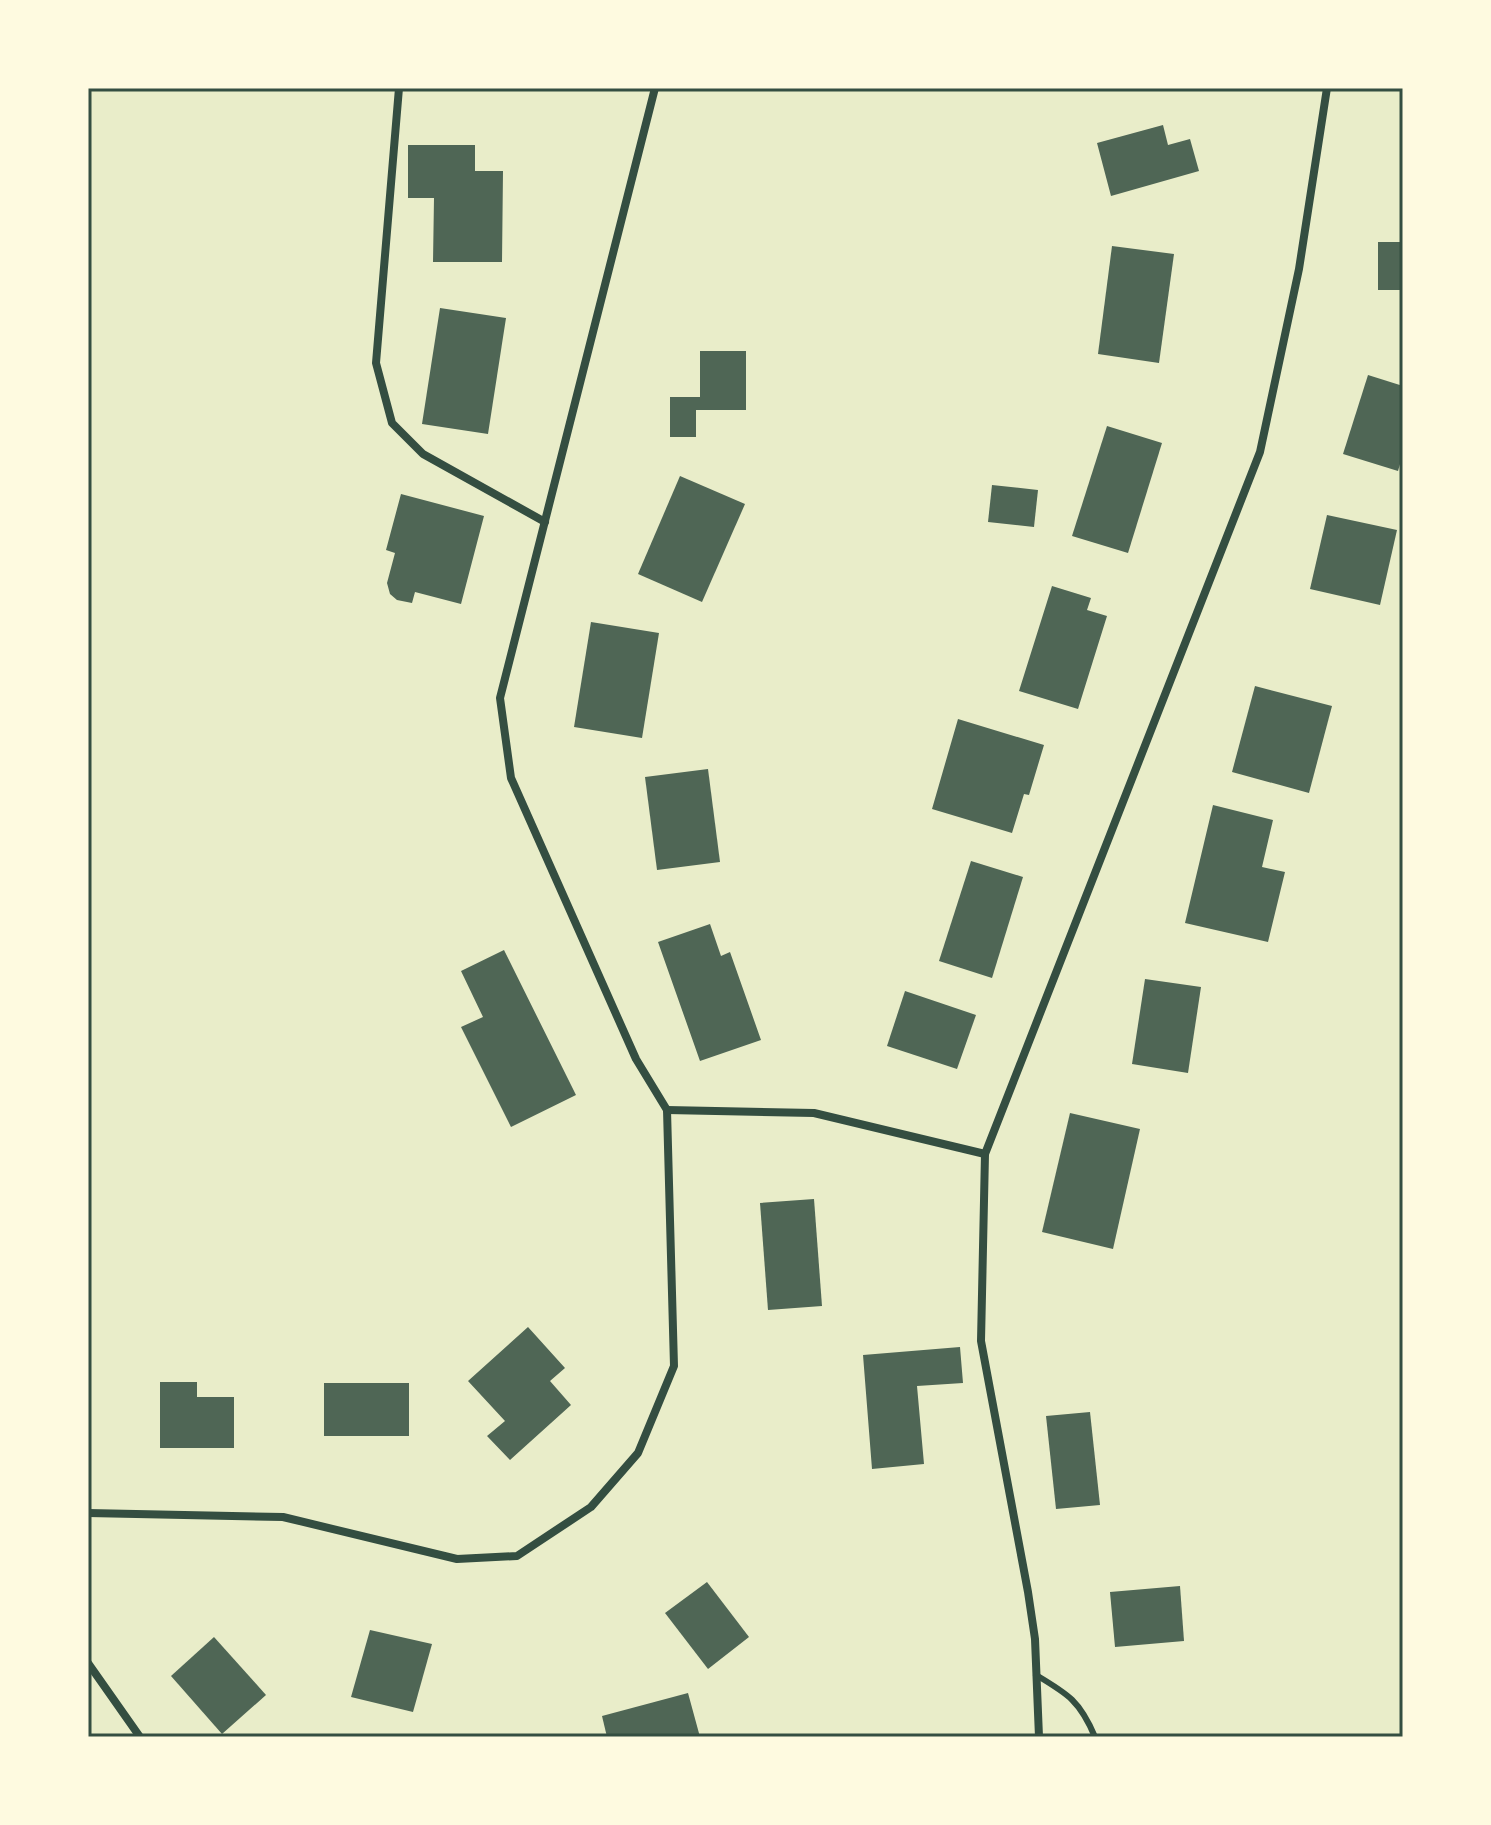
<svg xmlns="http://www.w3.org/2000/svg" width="1491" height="1825" font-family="'Nunito Sans',sans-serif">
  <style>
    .building { fill: #4f6655 }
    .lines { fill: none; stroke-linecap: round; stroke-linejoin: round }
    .service { stroke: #344e41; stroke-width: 6 }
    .minor { stroke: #344e41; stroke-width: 8 }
    .neatline { fill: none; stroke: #344e41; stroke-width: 3 }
  </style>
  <rect width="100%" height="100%" fill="#e9edc9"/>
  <g class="building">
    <polygon points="1163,125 1168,145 1190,139 1199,171 1111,196 1097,143"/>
    <polygon points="408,145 475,145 475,171 503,171 502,262 433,262 434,198 408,198"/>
    <rect x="1378" y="242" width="25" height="48"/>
    <polygon points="1112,246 1174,254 1159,363 1098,354"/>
    <polygon points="440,308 506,318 488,434 422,424"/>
    <polygon points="700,351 746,351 746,410 696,410 696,437 670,437 670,397 700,397"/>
    <polygon points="1368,375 1403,386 1403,454 1398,471 1343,454"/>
    <polygon points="1107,426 1162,443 1128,553 1072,536"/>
    <polygon points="680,476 745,504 702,602 638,574"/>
    <polygon points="992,485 1038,490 1034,527 988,522"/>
    <polygon points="401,494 484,516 461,604 415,592 412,603 397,600 390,594 387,583 395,553 386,550"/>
    <polygon points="1327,515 1397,530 1380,605 1310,589"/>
    <polygon points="1052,586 1091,598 1087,610 1107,616 1078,709 1019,691"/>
    <polygon points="591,622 659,633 642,738 574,727"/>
    <polygon points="1255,686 1332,706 1309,793 1232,772"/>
    <polygon points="958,719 1044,745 1029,795 1024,794 1012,833 932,809"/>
    <polygon points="708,769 720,862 657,870 645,777"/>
    <polygon points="1213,805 1273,820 1262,867 1285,872 1268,942 1185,923"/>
    <polygon points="971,861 1023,877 992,978 939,961"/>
    <polygon points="710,924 721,956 730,952 761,1040 700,1061 658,942"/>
    <polygon points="504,950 576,1095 511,1127 461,1027 483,1017 461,971"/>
    <polygon points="1145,979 1201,987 1188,1073 1132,1064"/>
    <polygon points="905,991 976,1015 957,1069 887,1046"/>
    <polygon points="1070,1113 1140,1129 1113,1249 1042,1232"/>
    <polygon points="814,1199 822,1306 768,1310 760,1203"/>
    <polygon points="528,1327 565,1368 550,1381 571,1405 510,1460 487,1436 505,1421 468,1381"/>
    <polygon points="960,1347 963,1383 917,1386 924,1464 872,1469 863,1355"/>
    <polygon points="160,1382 197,1382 197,1397 234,1397 234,1448 160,1448"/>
    <rect x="324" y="1383" width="85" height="53"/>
    <polygon points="1090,1412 1100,1505 1056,1509 1046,1416"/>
    <polygon points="707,1582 749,1637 708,1669 665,1613"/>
    <polygon points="1180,1586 1184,1641 1115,1647 1110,1592"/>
    <polygon points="370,1630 432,1644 413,1712 351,1697"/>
    <polygon points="214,1637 266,1695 222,1734 171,1676"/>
    <polygon points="688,1693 700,1737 607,1737 602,1716"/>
  </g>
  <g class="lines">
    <path class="service" d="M1036,1675C1068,1694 1080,1701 1095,1737"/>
    <g class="minor">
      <polyline points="399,88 376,363 392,423 423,454 545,522"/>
      <polyline points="667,1110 814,1113 985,1154"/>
      <polyline points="88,1513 283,1517 457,1559 517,1556 591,1507 638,1453 674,1366 667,1110 636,1059 511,778 500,698 655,88"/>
      <polyline points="88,1663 140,1737"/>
      <polyline points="1039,1737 1035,1639 1028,1592 981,1341 985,1154 1260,452 1299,269 1327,88"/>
    </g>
  </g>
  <rect width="1491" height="1825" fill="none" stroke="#fefae0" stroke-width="180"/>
  <rect x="90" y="90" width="1311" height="1645" class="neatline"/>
</svg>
